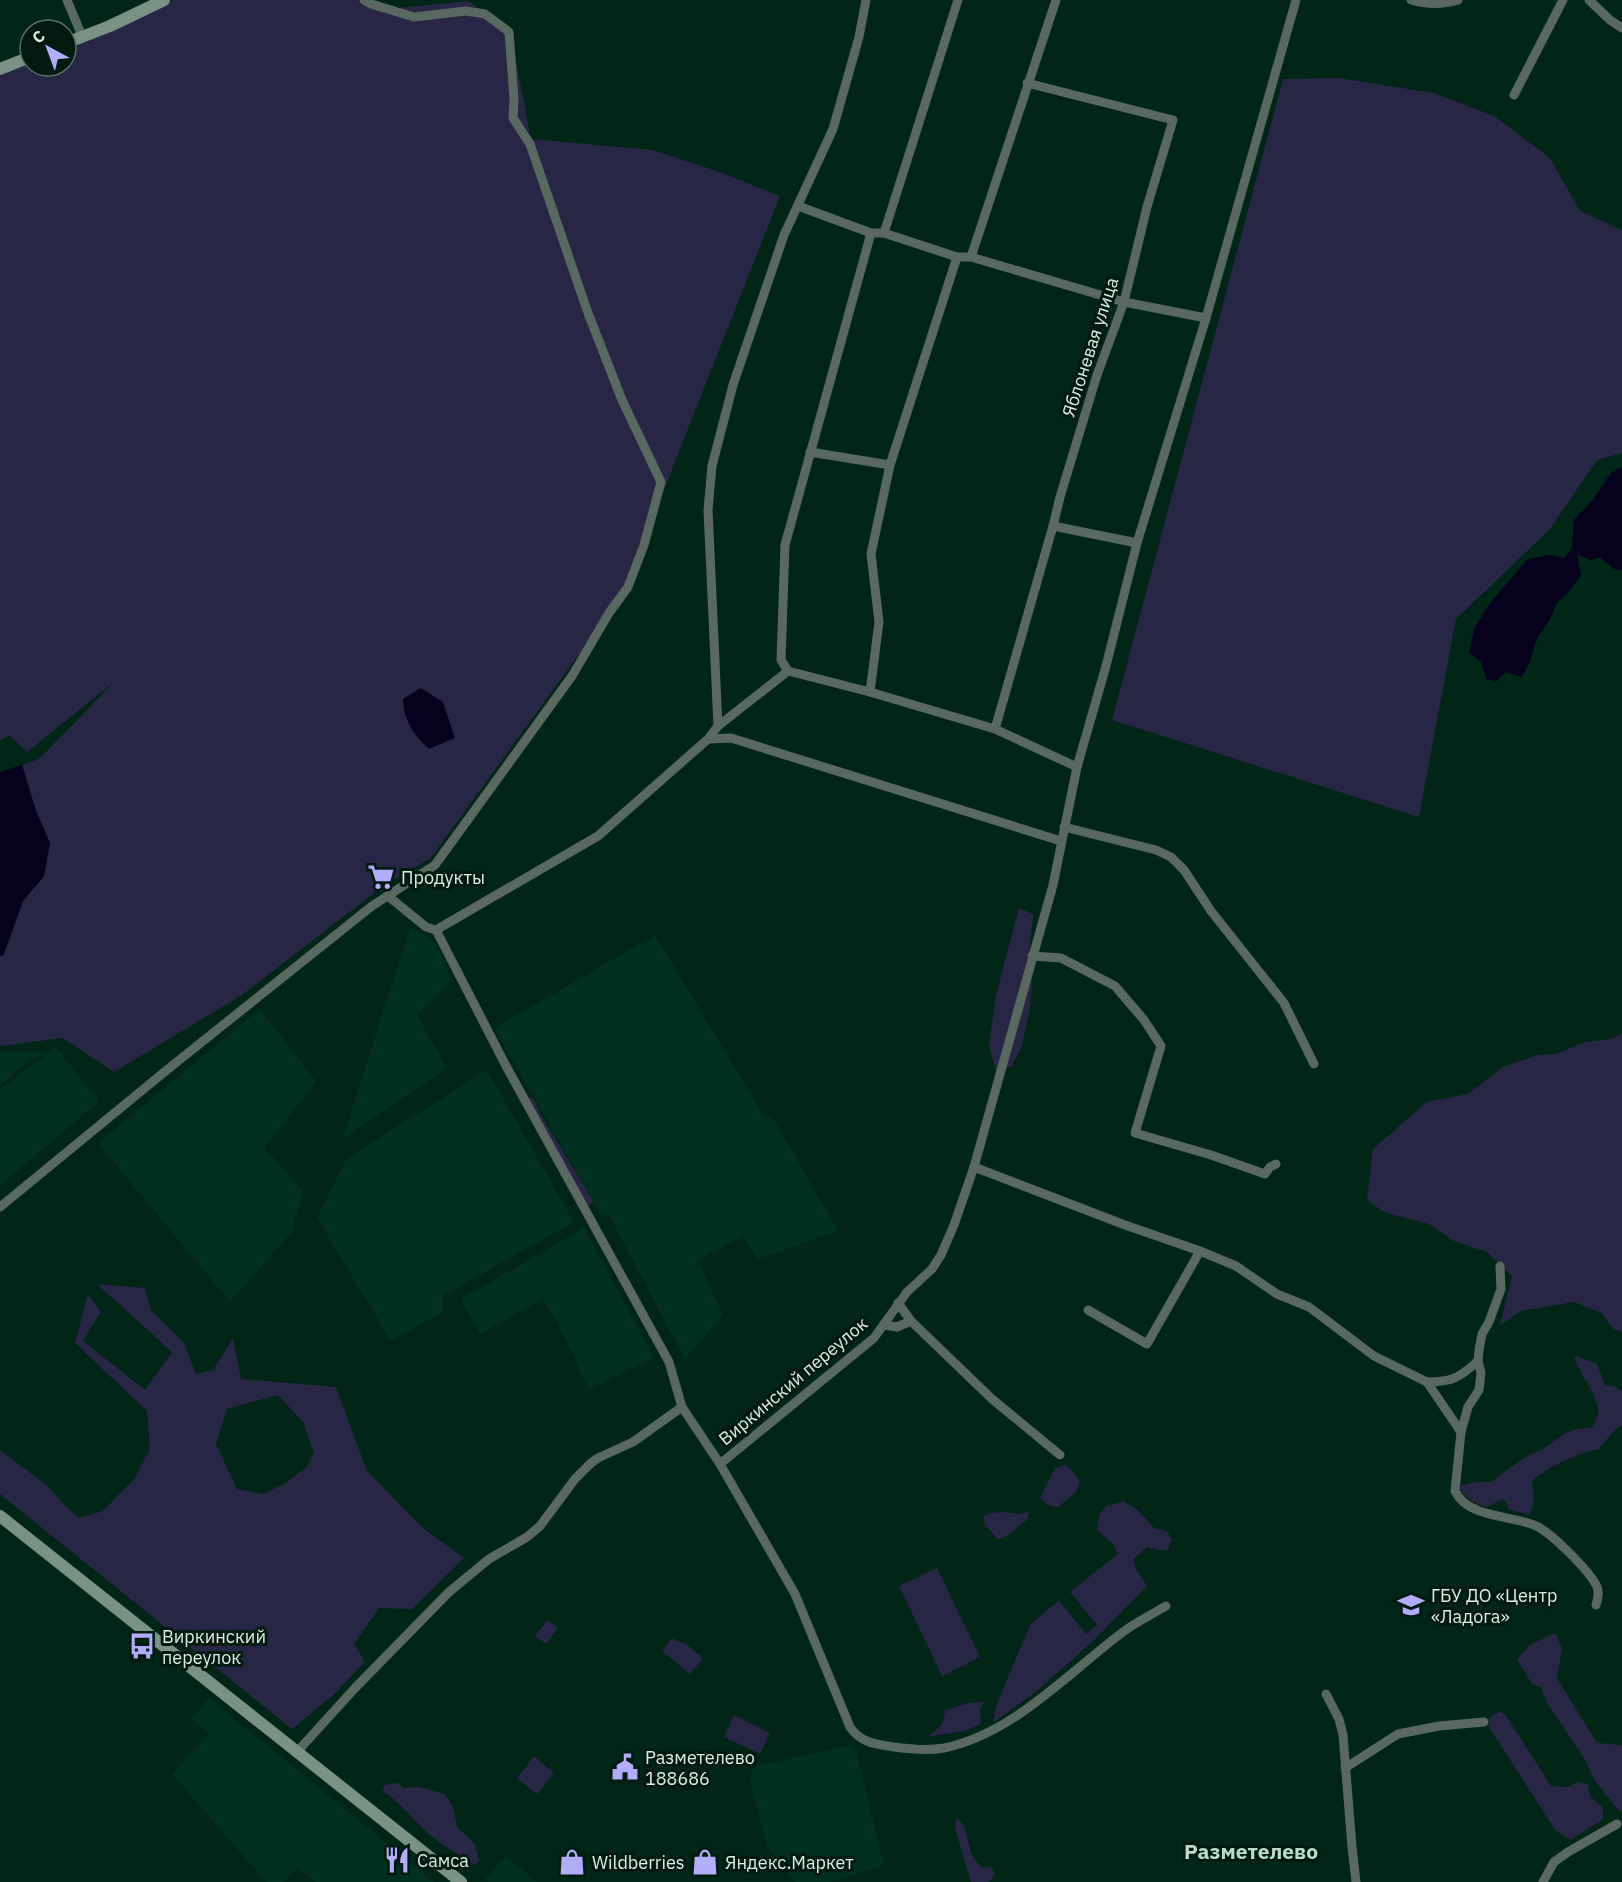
<svg xmlns="http://www.w3.org/2000/svg" width="1622" height="1882" font-family="'IBM Plex Sans',sans-serif">
  <style>
    .built { fill: #00301f }
    .green { fill: #282645; fill-rule: evenodd }
    .water { fill: #06011d }
    .lines { fill: none; stroke-linecap: round; stroke-linejoin: round }
    .street { stroke: #596860; stroke-width: 9 }
    .secondary { stroke: #799285; stroke-width: 12 }
    .labels { text-anchor: middle; dominant-baseline: central; stroke-width: 6; stroke-linejoin: round; paint-order: stroke }
    .street-label { font-size: 18px; fill: #daeee3; stroke: #021a10 }
    .poi-label { font-size: 18px; fill: #daeee3; stroke: #021a10; text-anchor: start }
    .quarter-label { font-size: 21px; font-weight: bold; fill: #b6ddc9; stroke: #021a10 }
  </style>
  <rect width="100%" height="100%" fill="#012517"/>
  <g class="built">
    <polygon points="410,927 427,936 439,948 451,980 417,1015 447,1068 342,1140"/>
    <polygon points="655,935 766,1119 772,1116 838,1231 758,1259 743,1236 698,1261 723,1315 685,1359 608,1213 602,1217 494,1028"/>
    <polygon points="260,1009 316,1081 265,1148 303,1191 292,1232 230,1302 98,1143"/>
    <polygon points="56,1047 99,1102 0,1185 0,1089 47,1054 28,1061 0,1085 0,1052 49,1053"/>
    <polygon points="487,1070 574,1222 443,1296 443,1312 391,1341 317,1218 347,1158"/>
    <polygon points="584,1228 654,1358 589,1390 563,1334 543,1299 480,1334 461,1299"/>
    <polygon points="209,1698 415,1866 434,1882 315,1882 298,1869 284,1882 266,1882 172,1774 209,1733 191,1719"/>
    <polygon points="851,1745 857,1755 884,1865 829,1882 795,1882 767,1845 750,1781 751,1773 756,1766"/>
    <polygon points="506,1856 537,1882 488,1882 485,1879"/>
  </g>
  <g class="green">
    <polygon points="174,0 368,0 386,9 469,1 511,35 531,139 652,150 714,170 780,196 637,558 617,602 430,859 386,884 242,995 114,1072 63,1038 0,1046 0,956 4,955 23,901 44,876 50,843 36,811 22,765 39,759 114,682 27,752 9,735 0,741 0,74 30,62 30,66 66,66 66,48 115,28"/>
    <polygon points="1339,78 1434,93 1494,116 1550,158 1580,211 1622,230 1622,453 1597,460 1550,529 1456,619 1419,817 1112,720 1283,79"/>
    <polygon points="1019,908 1033,914 1028,966 1032,982 1030,1008 1021,1049 1012,1065 997,1074 989,1046 996,995"/>
    <polygon points="1622,1033 1622,1332 1613,1329 1602,1313 1574,1302 1521,1311 1500,1325 1512,1276 1487,1252 1454,1241 1429,1224 1384,1212 1367,1200 1373,1149 1427,1102 1468,1094 1503,1067 1538,1055 1556,1054 1585,1042 1612,1039"/>
    <polygon points="530,1097 534,1100 540,1113 593,1201 591,1205 586,1205 527,1100"/>
    <path d="M97,1284L145,1288L151,1310L184,1343L196,1374L213,1370L233,1338L241,1379L336,1387L367,1471L423,1528L464,1558L412,1609L379,1608L354,1644L365,1662L332,1696L292,1729L0,1494V1450L49,1487L64,1505L79,1518L103,1511L135,1478L150,1449L147,1411L75,1343L88,1294L101,1312L83,1341L145,1390L172,1352ZM278,1395L303,1422L314,1453L307,1466L286,1483L263,1494L237,1489L216,1444L227,1409Z"/>
    <path d="M1574,1355L1597,1364L1605,1385L1616,1387L1622,1392V1425C1611,1432 1607,1440 1598,1450C1579,1451 1547,1468 1532,1481L1534,1504L1529,1515L1508,1509L1507,1503L1503,1499L1487,1507C1475,1504 1467,1499 1460,1489L1461,1485L1477,1482H1491L1522,1459L1544,1448L1565,1433L1577,1429L1593,1428C1594,1423 1597,1418 1598,1414C1600,1396 1577,1372 1574,1355Z"/>
    <polygon points="1065,1465 1073,1471 1080,1482 1075,1493 1058,1507 1048,1505 1040,1498 1055,1468"/>
    <polygon points="1124,1502 1137,1509 1154,1528 1167,1531 1172,1540 1168,1550 1159,1550 1147,1547 1133,1559 1137,1571 1147,1586 1091,1643 1037,1691 993,1723 996,1706 1030,1625 1059,1600 1086,1634 1097,1625 1070,1592 1118,1554 1113,1544 1097,1530 1100,1513 1107,1505"/>
    <polygon points="1004,1512 1017,1514 1029,1512 1027,1520 1004,1538 998,1539 985,1525 983,1517 989,1513"/>
    <polygon points="937,1568 980,1657 942,1676 899,1586"/>
    <polygon points="547,1620 558,1628 546,1644 535,1636"/>
    <polygon points="1555,1633 1562,1648 1557,1678 1597,1743 1622,1745 1622,1810 1620,1812 1595,1781 1584,1758 1546,1701 1541,1687 1532,1684 1517,1659 1530,1645"/>
    <polygon points="672,1638 676,1641 685,1643 703,1658 690,1674 662,1651"/>
    <path d="M984,1702L980,1710L981,1724L965,1731L926,1737C937,1730 945,1724 945,1710L969,1703Z"/>
    <polygon points="1499,1712 1505,1714 1551,1786 1569,1787 1577,1782 1588,1784 1590,1796 1603,1808 1603,1819 1571,1840 1555,1830 1489,1727 1489,1718"/>
    <polygon points="734,1715 770,1733 760,1754 724,1737"/>
    <polygon points="534,1756 554,1773 537,1794 517,1778"/>
    <path d="M397,1783L404,1788L419,1787L445,1794L453,1807L457,1827L475,1844L479,1861L474,1865C459,1855 442,1845 428,1833C412,1819 401,1802 383,1792L384,1785Z"/>
    <path d="M956,1818C968,1823 967,1845 973,1857C975,1861 979,1864 982,1868L991,1866L995,1874L989,1882H971L955,1828Z"/>
  </g>
  <g class="water">
    <polygon points="1622,467 1622,570 1614,569 1600,557 1591,560 1577,554 1581,575 1571,589 1557,603 1549,621 1537,638 1530,661 1522,677 1506,672 1496,681 1486,679 1481,662 1469,652 1474,629 1490,603 1528,559 1550,555 1564,558 1572,548 1574,520 1592,501 1611,473"/>
    <path d="M421,688L443,702L455,738L429,749C414,735 403,720 403,699Z"/>
    <polygon points="22,765 36,811 50,843 44,876 23,901 3,955 0,956 0,772"/>
  </g>
  <g class="lines">
    <g class="street">
      <polyline points="67,0 82,36"/>
      <path d="M1411,0C1428,5 1442,5 1458,0"/>
      <polyline points="1589,0 1610,20 1622,28"/>
      <polyline points="1514,95 1563,0"/>
      <polyline points="798,206 871,233 884,233 957,257 971,257 1124,302 1206,318"/>
      <polyline points="884,233 958,0"/>
      <polyline points="971,257 1056,0"/>
      <polyline points="810,452 890,465"/>
      <polyline points="1053,526 1137,543"/>
      <polyline points="788,671 781,660 785,545 871,233"/>
      <polyline points="870,692 879,622 871,554 890,465 957,257"/>
      <polyline points="718,726 708,510 712,466 733,385 784,235 833,129 859,37 866,0"/>
      <polyline points="995,729 1053,526 1060,497 1097,375 1124,302 1147,207 1173,120 1027,83"/>
      <polyline points="708,739 731,738 1061,841"/>
      <polyline points="1064,827 1156,850 1171,857 1184,870 1211,911 1284,1003 1314,1064"/>
      <path d="M388,896L426,927L436,930L506,1066L669,1362L682,1407L720,1464L795,1594L850,1727C861,1743 875,1744 894,1747C910,1749 927,1751 944,1748C1013,1734 1068,1673 1123,1632C1136,1622 1151,1615 1166,1606"/>
      <polyline points="436,930 598,836 708,739 718,726 788,671 870,692 995,729 1077,767"/>
      <polyline points="1032,956 1061,958 1115,986 1144,1020 1161,1046 1135,1133 1211,1155 1265,1174 1270,1167 1276,1164"/>
      <polyline points="974,1167 1125,1225 1200,1251 1236,1266 1277,1294 1309,1307 1374,1356 1427,1382 1461,1432"/>
      <polyline points="0,1207 168,1069 372,906 435,865 572,676 609,613 628,587 644,545 661,482 622,400 588,313 530,144 513,118 514,99 509,32 485,14 466,11 414,17 371,4 364,0"/>
      <path d="M1500,1266L1501,1289L1489,1322L1482,1334L1479,1350L1478,1361L1481,1373L1479,1390L1468,1407L1461,1432L1455,1491C1468,1518 1509,1515 1534,1525C1550,1531 1586,1568 1595,1583C1600,1590 1598,1598 1596,1605"/>
      <polyline points="898,1303 911,1321 992,1399 1060,1455"/>
      <polyline points="1088,1310 1147,1344 1200,1251"/>
      <polyline points="884,1325 897,1327 911,1321"/>
      <path d="M1427,1382C1452,1382 1459,1378 1478,1361"/>
      <polyline points="720,1464 874,1338 907,1292 932,1269 941,1255 954,1225 974,1167 1053,885 1077,767 1106,666 1137,543 1206,318 1296,0"/>
      <polyline points="1326,1694 1339,1719 1343,1735 1352,1847 1356,1882"/>
      <polyline points="296,1753 355,1688 449,1592 489,1559 527,1537 540,1526 575,1479 591,1463 598,1458 633,1442 682,1407"/>
      <polyline points="1345,1768 1398,1734 1439,1726 1484,1722"/>
      <polyline points="1543,1882 1554,1862 1568,1852 1617,1824"/>
    </g>
    <g class="secondary">
      <polyline points="66,43 110,26 164,0"/>
      <polyline points="0,69 30,57"/>
      <polyline points="0,1516 461,1882"/>
    </g>
  </g>
  <defs>
    <g id="supermarket-bare" transform="scale(2.07)"><path d="M-6-5.5h2.5l.6 2H6L4.5 2H-2.5L-4.4-4H-6ZM-1.5 3.2a1.3 1.3 0 1 0 .1 0ZM3 3.2a1.3 1.3 0 1 0 .1 0Z" fill="#b1adfa" stroke="#021a10" stroke-width="2.5" paint-order="stroke"/></g>
    <g id="school-bare" transform="scale(2.07)"><path d="M0-5L7-2L0 1L-7-2ZM-4 1L0 2.5L4 1V4Q0 6-4 4Z" fill="#b1adfa" stroke="#021a10" stroke-width="2.5" paint-order="stroke"/></g>
    <g id="bus-bare" transform="scale(2.07)"><path d="M-5-6H5V4H4V6H2V4H-2V6H-4V4H-5ZM-3.5-4V0h7V-4ZM-3.5 1.2v1.5H-2V1.2ZM2 1.2v1.5H3.5V1.2Z" fill="#b1adfa" stroke="#021a10" stroke-width="2.5" paint-order="stroke"/></g>
    <g id="civic-bare" transform="scale(2.07)"><path d="M-.6-6.5H3V-4.5H.6V-3L4-1V1h2V6H-6V1h2V-1L-.6-3ZM-1.2 2.5V6h2.4V2.5Z" fill="#b1adfa" stroke="#021a10" stroke-width="2.5" paint-order="stroke"/></g>
    <g id="restaurant-bare" transform="scale(2.07)"><path d="M-5-6h1v4h1v-4h1v4h1v-4h1v5L-1.5 .5V6h-2V.5L-5-1ZM5-6V6H3V1.5H1.5Q1.5-4 5-6Z" fill="#b1adfa" stroke="#021a10" stroke-width="2.5" paint-order="stroke"/></g>
    <g id="shop-bare" transform="scale(2.07)"><path d="M-5-2.5h2.3a2.7 3.5 0 0 1 5.4 0H5L5.5 6h-11ZM-1.5-2.5h3a1.5 2.3 0 0 0-3 0Z" fill="#b1adfa" stroke="#021a10" stroke-width="2.5" paint-order="stroke"/></g>
  </defs>
  <g fill-rule="evenodd">
    <use href="#supermarket-bare" x="381" y="877"/>
    <use href="#school-bare" x="1411" y="1605"/>
    <use href="#bus-bare" x="142" y="1646"/>
    <use href="#civic-bare" x="625" y="1767"/>
    <use href="#restaurant-bare" x="397" y="1860"/>
    <use href="#shop-bare" x="572" y="1862"/>
    <use href="#shop-bare" x="705" y="1862"/>
  </g>
  <g class="labels">
    <g class="street-label">
      <text transform="translate(1090 347) rotate(-72)">Яблоневая улица</text>
      <text transform="translate(793 1381) rotate(-40)">Виркинский переулок</text>
    </g>
    <g class="poi-label">
      <text x="401" y="877">Продукты</text>
      <text x="1431" y="1595">ГБУ ДО «Центр<tspan x="1431" dy="21">«Ладога»</tspan></text>
      <text x="162" y="1636">Виркинский<tspan x="162" dy="21">переулок</tspan></text>
      <text x="645" y="1757">Разметелево<tspan x="645" dy="21">188686</tspan></text>
      <text x="417" y="1860">Самса</text>
      <text x="592" y="1862">Wildberries</text>
      <text x="725" y="1862">Яндекс.Маркет</text>
    </g>
    <g class="quarter-label">
      <text x="1251" y="1851">Разметелево</text>
    </g>
  </g>
  <g transform="translate(48 48) rotate(319)"><circle r="28" fill="#021a10" stroke="#586f64" stroke-width="1.5"/>
  <path d="M0-4.5L10 22L0 15L-10 22Z" fill="#b1adfa"/>
  <text y="-9" font-size="16" font-weight="bold" text-anchor="middle" fill="#daeee3">С</text>
  </g>
</svg>
